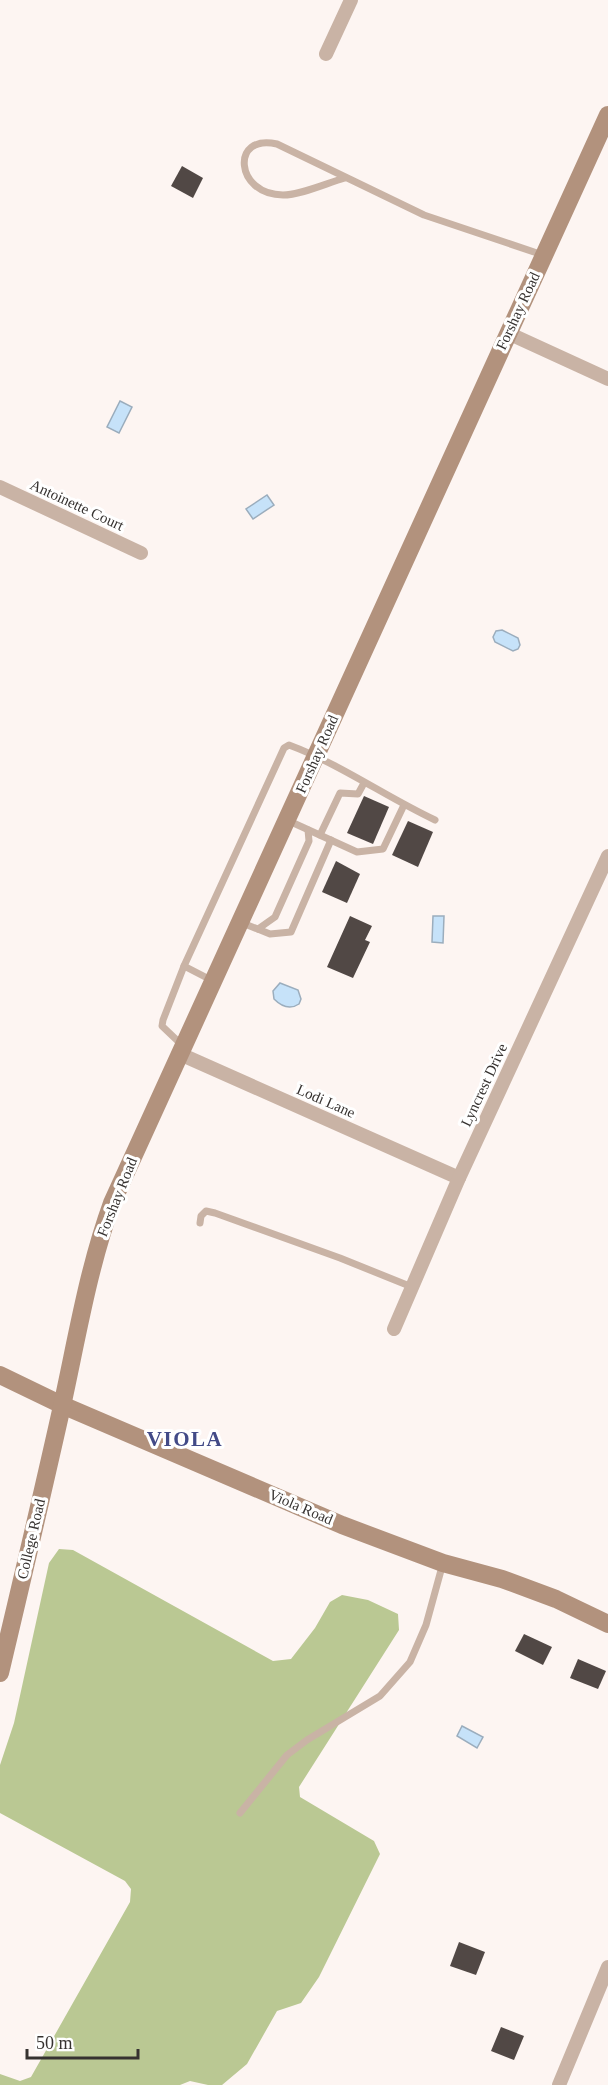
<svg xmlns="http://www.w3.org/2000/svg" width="608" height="2085" font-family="Georgia,serif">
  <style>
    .forest { fill: #bac893 }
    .water { fill: #c6e2f9; stroke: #9badbd; stroke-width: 1.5 }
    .building { fill: #514845 }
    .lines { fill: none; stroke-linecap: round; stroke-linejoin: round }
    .lane { stroke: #c9b3a5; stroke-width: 7 }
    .street { stroke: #c9b3a5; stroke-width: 14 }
    .secondary { stroke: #b2927d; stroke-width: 18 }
    .labels { text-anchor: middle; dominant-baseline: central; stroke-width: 6; stroke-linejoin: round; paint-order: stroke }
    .street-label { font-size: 15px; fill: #363230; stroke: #fff }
    .district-label { font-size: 21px; font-weight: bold; letter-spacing: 1.5px; fill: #424a87; stroke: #fff }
  </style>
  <rect width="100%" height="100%" fill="#fdf5f2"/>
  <polygon class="forest" points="59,1549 73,1550 273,1661 291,1659 315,1628 330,1602 342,1595 368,1600 398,1614 399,1630 299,1787 300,1797 374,1841 380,1854 319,1977 301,2003 277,2011 247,2064 222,2085 208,2085 190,2081 180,2085 0,2085 0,2074 20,2081 31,2077 130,1902 131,1889 125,1881 0,1813 0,1765 14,1723 49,1563"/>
  <g class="water">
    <polygon points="120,401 132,407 119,433 107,427"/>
    <polygon points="267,495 274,505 253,519 246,509"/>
    <polygon points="502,630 518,638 520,645 518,649 513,651 495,642 493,637 496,631"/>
    <polygon points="433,916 444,916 443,943 432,942"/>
    <path d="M280,983L298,990L301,999L299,1004C290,1010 281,1006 274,999L273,991Z"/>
    <polygon points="462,1726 483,1737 477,1748 457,1736"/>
  </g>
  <g class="building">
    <polygon points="182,166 203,178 193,198 171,186"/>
    <polygon points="364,796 389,807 373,844 347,833"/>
    <polygon points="408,821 433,832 418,867 392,855"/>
    <polygon points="336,861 360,874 347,903 322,892"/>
    <polygon points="350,916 372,926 365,940 370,942 353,978 327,967"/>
    <polygon points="524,1634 552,1647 543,1665 515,1651"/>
    <polygon points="578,1659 606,1671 598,1689 570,1678"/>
    <polygon points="459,1942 485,1952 476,1975 450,1966"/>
    <polygon points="501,2027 524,2036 514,2060 491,2051"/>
  </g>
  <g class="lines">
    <g class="lane">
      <path d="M345,178C327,183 301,195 283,195C235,195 230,133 277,144L424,215L543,255"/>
      <polyline points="289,821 357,852 383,849 404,805"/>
      <polyline points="320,835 340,793 358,794 364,783"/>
      <polyline points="240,922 270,934 291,932 331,840"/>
      <polyline points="258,929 275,917 309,841 308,830"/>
      <path d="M184,966L284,748L289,745C340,764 386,797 435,820"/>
      <polyline points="183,1046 162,1026 163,1020 184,966 213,981"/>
      <polyline points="200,1223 201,1216 206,1211 215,1213 340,1258 412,1287"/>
      <polyline points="240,1813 287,1755 307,1740 380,1696 410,1662 426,1625 443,1563"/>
    </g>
    <g class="street">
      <polyline points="326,54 351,0"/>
      <polyline points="508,333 608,379"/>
      <polyline points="0,487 141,553"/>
      <polyline points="180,1054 459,1178"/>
      <polyline points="394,1329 459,1178 608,856"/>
      <polyline points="559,2085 608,1967"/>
    </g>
    <g class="secondary">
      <polyline points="0,1375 62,1405 342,1525 443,1563 502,1579 556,1599 608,1624"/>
      <path d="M0,1673C21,1584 42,1496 62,1406C77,1338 88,1269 112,1203L608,115"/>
    </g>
  </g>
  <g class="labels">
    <g class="street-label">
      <text transform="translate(518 311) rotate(-65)">Forshay Road</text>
      <text transform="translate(77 505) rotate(25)">Antoinette Court</text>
      <text transform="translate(317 754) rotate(-66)">Forshay Road</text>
      <text transform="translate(484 1085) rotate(-65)">Lyncrest Drive</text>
      <text transform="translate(326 1101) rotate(24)">Lodi Lane</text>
      <text transform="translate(117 1197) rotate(-68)">Forshay Road</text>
      <text transform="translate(301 1507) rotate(23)">Viola Road</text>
      <text transform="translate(31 1539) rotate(-77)">College Road</text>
    </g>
    <g class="district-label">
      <text x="185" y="1439">VIOLA</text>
    </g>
  </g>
  <path d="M27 2049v9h111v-9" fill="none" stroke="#363230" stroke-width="3"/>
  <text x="36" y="2049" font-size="18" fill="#363230" stroke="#ffffff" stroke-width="4.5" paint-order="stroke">50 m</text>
</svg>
